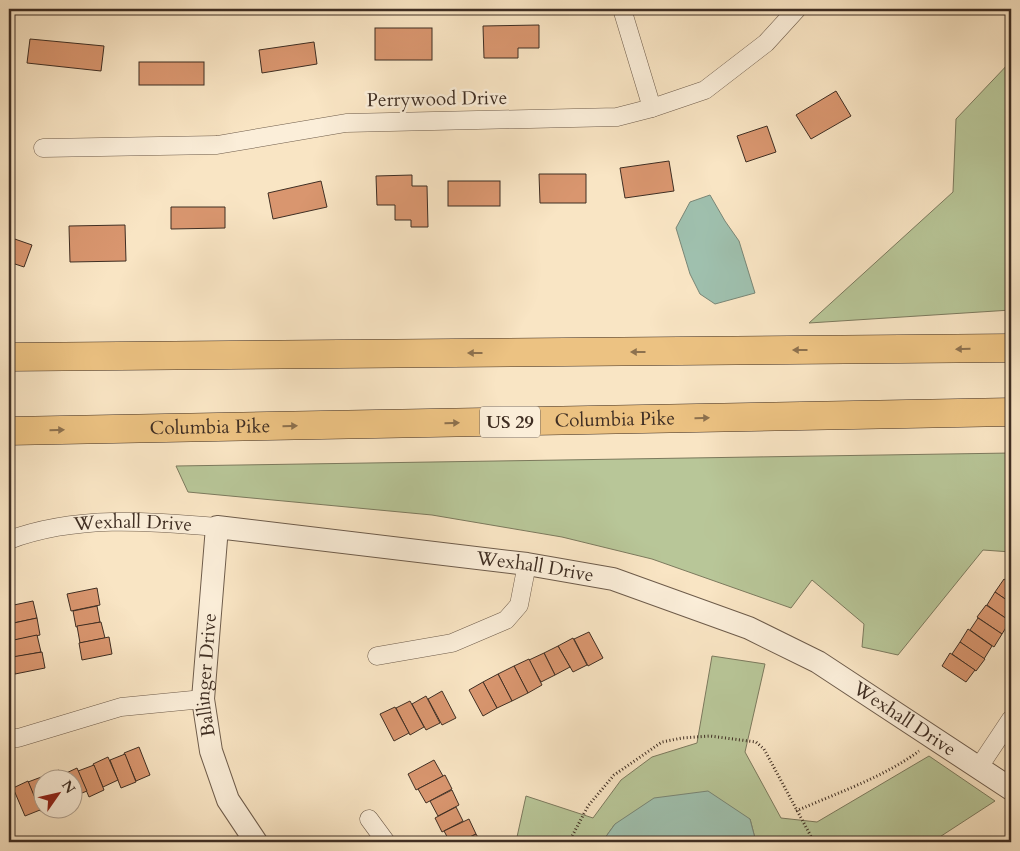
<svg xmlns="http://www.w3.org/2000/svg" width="1020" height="851" font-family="Cardo,serif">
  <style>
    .green { fill: #b8c698; stroke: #7c7a5e }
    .water { fill: #9fc0ae; stroke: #798676 }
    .building { fill: #d9966f; stroke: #3f2e23 }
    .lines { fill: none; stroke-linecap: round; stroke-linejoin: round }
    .minor-casing { stroke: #6e5c4b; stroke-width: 19 }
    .tertiary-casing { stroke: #6e5c4b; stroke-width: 24 }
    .trunk-casing { stroke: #3f2e23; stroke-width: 29 }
    .path { stroke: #3f2e23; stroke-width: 3; stroke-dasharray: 1 2.5; stroke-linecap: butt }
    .minor { stroke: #fbeed9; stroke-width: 18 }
    .tertiary { stroke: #fbeed9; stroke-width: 22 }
    .trunk { stroke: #ecc282; stroke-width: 28 }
    .oneway { fill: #8d714e }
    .labels { text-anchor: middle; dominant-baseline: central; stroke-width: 5; stroke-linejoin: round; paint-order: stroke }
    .shield { fill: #fbeed9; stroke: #77685a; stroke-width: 1 }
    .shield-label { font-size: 18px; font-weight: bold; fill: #3f2e23 }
    .street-label { font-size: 19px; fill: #3f2e23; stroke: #fbeed9 }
  </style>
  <rect width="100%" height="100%" fill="#f9e5c4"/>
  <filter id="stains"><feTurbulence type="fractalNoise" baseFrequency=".004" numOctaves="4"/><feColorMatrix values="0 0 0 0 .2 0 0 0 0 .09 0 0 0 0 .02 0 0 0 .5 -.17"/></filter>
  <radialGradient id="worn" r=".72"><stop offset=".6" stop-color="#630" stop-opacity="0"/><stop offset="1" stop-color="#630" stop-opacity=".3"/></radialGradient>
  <g class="green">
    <polygon points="1011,61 1011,310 809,323 953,192 956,119"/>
    <polygon points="1011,453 1011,552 983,550 898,655 862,647 864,624 812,580 791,608 652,559 562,537 432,515 188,492 176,466"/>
    <polygon points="712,656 765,664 745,752 781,818 817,822 929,756 995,801 932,842 756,842 750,819 615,824 602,842 519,842 517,837 526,796 593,818 621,780 652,757 697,743"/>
  </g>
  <g class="water">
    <polygon points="710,195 725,221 739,241 755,293 715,304 700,294 690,274 676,228 690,202"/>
    <polygon points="708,791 750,819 756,842 602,842 615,824 654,798"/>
  </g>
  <g class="building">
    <polygon points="539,25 539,48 518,48 518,58 484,58 483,26"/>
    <rect x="375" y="28" width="57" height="32"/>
    <polygon points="30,39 104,46 101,71 27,63"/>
    <polygon points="314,42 317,64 262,73 259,50"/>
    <rect x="139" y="62" width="65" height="23"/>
    <polygon points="836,91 851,116 811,139 796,115"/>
    <polygon points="767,126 776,152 746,162 737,136"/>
    <polygon points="669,161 674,191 625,198 620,168"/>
    <polygon points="539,174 586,174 586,203 540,203"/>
    <polygon points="412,175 412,186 427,186 428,227 411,227 411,220 395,220 395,205 377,205 376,176"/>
    <polygon points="321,181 327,207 273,219 268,193"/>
    <rect x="448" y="181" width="52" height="25"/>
    <polygon points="171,207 225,207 225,228 171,229"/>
    <polygon points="125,225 126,261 70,262 69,226"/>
    <polygon points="9,237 32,245 24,267 9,262"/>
    <polygon points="1004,579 1011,584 1011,603 995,592"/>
    <polygon points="97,588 100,605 71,611 67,594"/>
    <polygon points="995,592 1011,603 1011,622 987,605"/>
    <polygon points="33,601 37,618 9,624 9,606"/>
    <polygon points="986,605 1010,621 1002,634 977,617"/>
    <polygon points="97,606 100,622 76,627 73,611"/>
    <polygon points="37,618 40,635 10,641 9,624"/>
    <polygon points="978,618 1002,634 994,647 970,630"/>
    <polygon points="101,622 105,638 80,643 77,626"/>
    <polygon points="968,629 992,646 984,659 960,642"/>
    <polygon points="589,632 603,658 588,666 574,639"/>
    <polygon points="37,635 41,652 10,658 9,641"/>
    <polygon points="109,637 112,654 82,660 79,643"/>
    <polygon points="573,638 587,665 573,672 558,646"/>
    <polygon points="960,642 985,659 976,671 952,654"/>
    <polygon points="558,646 570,667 555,675 544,653"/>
    <polygon points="42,652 45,668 15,674 12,657"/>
    <polygon points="544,653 555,675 541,682 529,660"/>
    <polygon points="950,653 975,670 966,682 942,666"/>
    <polygon points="529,659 542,685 528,693 514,666"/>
    <polygon points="514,666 528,693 512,701 498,674"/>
    <polygon points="498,674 512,701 497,708 483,682"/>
    <polygon points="483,682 497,708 483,716 469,690"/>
    <polygon points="442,691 456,718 442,725 428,699"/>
    <polygon points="426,696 440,723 426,730 412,704"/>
    <polygon points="410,701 424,727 410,735 396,708"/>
    <polygon points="395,707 409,733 394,741 380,714"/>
    <polygon points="139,747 150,775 136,781 124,753"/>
    <polygon points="125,754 136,782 121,788 110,760"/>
    <polygon points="108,757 118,780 103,787 93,764"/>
    <polygon points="434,760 443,776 416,790 408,774"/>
    <polygon points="94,765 104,790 89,797 78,771"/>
    <polygon points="77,768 87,791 72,797 72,778 63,778 62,775"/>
    <polygon points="59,770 63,778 45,778 44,777"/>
    <polygon points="445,775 452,789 426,803 418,789"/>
    <polygon points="44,776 42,808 46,808 40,811 28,782"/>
    <polygon points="28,781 40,810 25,816 13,788"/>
    <polygon points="452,790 459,805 438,816 430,801"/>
    <polygon points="456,807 463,821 442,832 435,818"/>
    <polygon points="469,819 476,834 460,842 450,842 444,831"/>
    <polygon points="476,834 481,842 460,842"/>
  </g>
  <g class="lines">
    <g class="minor-casing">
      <g id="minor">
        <polyline points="622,9 652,108"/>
        <polyline points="43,148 217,145 346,123 617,117 652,108 705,90 766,43 797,9"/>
        <path id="s1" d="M9,540C76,515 147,521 217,527"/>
        <polyline points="377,656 452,643 506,620 519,605 527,564"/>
        <polyline points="9,738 18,738 121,707 203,699"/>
        <polyline points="979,767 1011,719"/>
        <polyline points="369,819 386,842"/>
      </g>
    </g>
    <g class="tertiary-casing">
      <g id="tertiary">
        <path id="s2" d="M256,842L228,800L211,751L203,699L217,527L527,564L613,579L749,628L818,662L1011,789"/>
      </g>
    </g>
    <g class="trunk-casing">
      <g id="trunk">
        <polyline points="9,357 1011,348"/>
        <path id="s3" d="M9,431L1011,412"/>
      </g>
    </g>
    <g class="path">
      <path d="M796,811C837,793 884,777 919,751"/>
      <polyline points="569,842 588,806 614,775 662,742 682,738 710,736 756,742 764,749 814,842"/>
    </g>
    <use href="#minor" class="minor"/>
    <use href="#tertiary" class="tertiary"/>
    <use href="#trunk" class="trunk"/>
  </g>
  <defs><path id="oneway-solid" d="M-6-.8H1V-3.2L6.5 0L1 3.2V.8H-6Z" transform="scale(1.25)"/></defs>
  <g class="oneway">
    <use href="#oneway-solid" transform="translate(963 349) rotate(179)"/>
    <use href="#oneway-solid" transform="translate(800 350) rotate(180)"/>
    <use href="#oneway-solid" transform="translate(638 352) rotate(180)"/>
    <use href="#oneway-solid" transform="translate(475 353) rotate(180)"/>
    <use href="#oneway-solid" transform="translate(702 418) rotate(-1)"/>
    <use href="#oneway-solid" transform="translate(452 423) rotate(-1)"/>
    <use href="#oneway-solid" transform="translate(290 426) rotate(-1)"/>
    <use href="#oneway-solid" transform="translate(57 430) rotate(-1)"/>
  </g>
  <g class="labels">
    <rect class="shield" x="480" y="406.5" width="60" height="31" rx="4"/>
    <g class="shield-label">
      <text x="510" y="422">US 29</text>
    </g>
    <g class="street-label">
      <text transform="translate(437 99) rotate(-1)">Perrywood Drive</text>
      <text stroke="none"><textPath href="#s3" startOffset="606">Columbia Pike</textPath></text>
      <text stroke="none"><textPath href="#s3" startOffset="201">Columbia Pike</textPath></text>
      <text stroke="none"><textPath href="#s1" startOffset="126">Wexhall Drive</textPath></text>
      <text stroke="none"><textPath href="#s2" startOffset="648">Wexhall Drive</textPath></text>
      <text stroke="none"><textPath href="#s2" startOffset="179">Ballinger Drive</textPath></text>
      <text stroke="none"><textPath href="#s2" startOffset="1052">Wexhall Drive</textPath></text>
    </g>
  </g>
  <rect width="1020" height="851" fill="none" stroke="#f9e5c4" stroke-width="30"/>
  <rect x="10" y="10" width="1000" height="831" fill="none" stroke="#3f2e23" stroke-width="2.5"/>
  <rect x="15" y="15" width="990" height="821" fill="none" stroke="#3f2e23"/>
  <g transform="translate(58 794) rotate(56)"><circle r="24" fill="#fbeed9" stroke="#b0a190"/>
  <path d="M0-4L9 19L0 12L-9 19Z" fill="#8f2418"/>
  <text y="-8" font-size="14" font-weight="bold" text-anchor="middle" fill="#3f2e23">N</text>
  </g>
  <rect width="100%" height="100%" filter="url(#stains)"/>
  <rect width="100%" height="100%" fill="url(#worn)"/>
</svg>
